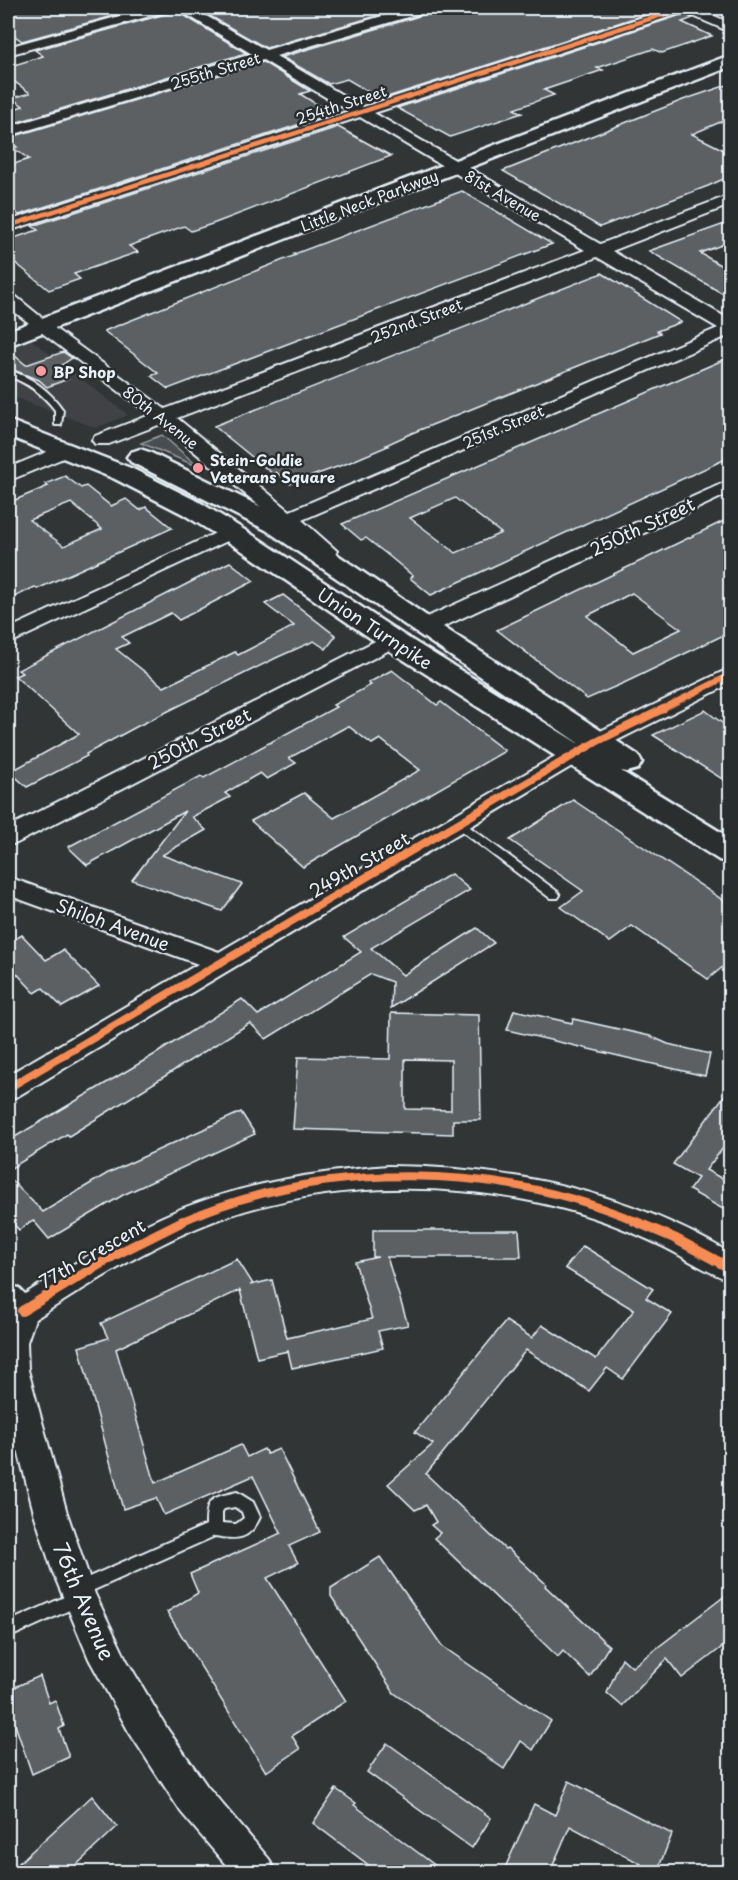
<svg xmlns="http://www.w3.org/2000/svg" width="738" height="1880" font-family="'Playpen Sans',sans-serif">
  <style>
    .built { fill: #3f4244 }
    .green { fill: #494d4f; stroke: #989fa4; stroke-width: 1.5 }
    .building { fill: #5c6063; stroke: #e8f1f8; stroke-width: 1.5; fill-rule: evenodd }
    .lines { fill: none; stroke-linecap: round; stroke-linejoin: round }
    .lane-casing { stroke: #e8f1f8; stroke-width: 4 }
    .street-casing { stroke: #e8f1f8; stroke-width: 4 }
    .secondary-casing { stroke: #e8f1f8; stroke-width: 5 }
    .primary-casing { stroke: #e8f1f8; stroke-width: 5 }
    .lane { fill: #2a2d2e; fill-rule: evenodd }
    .street { fill: #2a2d2e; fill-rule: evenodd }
    .secondary { fill: #2a2d2e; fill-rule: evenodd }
    .primary { fill: #2a2d2e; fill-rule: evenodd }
    .cycleway-far3-casing { stroke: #2a2d2e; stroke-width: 7 }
    .cycleway-far2-casing { stroke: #2a2d2e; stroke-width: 9 }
    .cycleway-far1-casing { stroke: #2a2d2e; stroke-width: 11 }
    .cycleway-casing { stroke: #2a2d2e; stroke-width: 14 }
    .cycleway-far3 { stroke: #f68b52; stroke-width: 4.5 }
    .cycleway-far2 { stroke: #f68b52; stroke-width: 6 }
    .cycleway-far1 { stroke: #f68b52; stroke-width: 8 }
    .cycleway { stroke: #f68b52; stroke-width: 10 }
    .poi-dot { fill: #ff9aa2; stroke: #2a2d2e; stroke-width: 2 }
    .labels { text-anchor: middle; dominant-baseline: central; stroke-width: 5; stroke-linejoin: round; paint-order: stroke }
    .far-street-label { font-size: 15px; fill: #e8f1f8; stroke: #2a2d2e }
    .far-poi-label { font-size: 15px; font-weight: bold; fill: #e8f1f8; stroke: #2a2d2e; text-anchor: start }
    .street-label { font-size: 18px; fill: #e8f1f8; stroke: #2a2d2e }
    .near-street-label { font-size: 21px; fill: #e8f1f8; stroke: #2a2d2e }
  </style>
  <rect width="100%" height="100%" fill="#323536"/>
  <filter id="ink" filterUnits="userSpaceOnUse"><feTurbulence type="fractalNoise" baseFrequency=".0167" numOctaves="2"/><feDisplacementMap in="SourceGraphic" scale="12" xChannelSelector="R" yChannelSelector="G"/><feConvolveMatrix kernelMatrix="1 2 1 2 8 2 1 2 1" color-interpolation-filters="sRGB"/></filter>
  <g filter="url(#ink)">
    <polygon class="built" points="32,340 128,415 96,428 8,395 8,349"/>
    <polygon class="green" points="162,435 199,467 141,443"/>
    <g class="building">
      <polygon points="8,8 142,8 22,41 8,31"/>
      <polygon points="172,8 246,53 8,125 8,111 23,106 12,98 30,93 8,77 8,67 43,56 35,50 169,13"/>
      <polygon points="196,8 404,8 266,48"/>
      <polygon points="432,8 665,8 381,99 347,79 329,84 282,57 429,13"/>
      <polygon points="684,14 693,18 682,22 712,36 662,53 653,49 597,68 603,70 544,90 554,95 514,109 522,113 450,137 397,108"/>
      <polygon points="263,62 310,91 300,94 321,107 311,112 322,117 19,215 8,206 8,166 29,159 13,148 17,147 8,141 8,138"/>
      <polygon points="730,84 730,118 692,134 730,153 730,176 708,186 600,227 503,171 683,100"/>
      <polygon points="338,127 391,156 215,223 191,231 184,226 129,246 138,252 74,274 80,279 49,290 8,257 8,240 38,230 32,226"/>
      <polygon points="462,191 552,244 168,389 151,376 158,373 104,331 296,255 294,254"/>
      <polygon points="730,222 730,242 700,253 730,271 730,298 649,251"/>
      <polygon points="602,273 681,322 657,331 660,333 412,433 386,445 388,446 348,463 290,484 276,472 273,474 214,426"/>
      <polygon points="8,350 26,365 63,352 72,358 56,369 68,379 47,387 39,380 8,368"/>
      <path d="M730,357V457L431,595L410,578L413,576L389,556L366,538L361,540L342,524ZM455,498L501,533L456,553L410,518Z"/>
      <path d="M65,476L81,488L86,486L111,506L126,499L140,510L146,507L172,528L37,589L35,587L8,600V503L48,486L45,484ZM71,503L102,529L64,546L29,520Z"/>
      <path d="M730,518V632L626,682L587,699L497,630ZM632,593L681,629L633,652L587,616Z"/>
      <polygon points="230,562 254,581 179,620 171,613 122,637 129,643 116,649 164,687 235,652 238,655 294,626 265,604 283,595 336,636 326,649 314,641 278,657 136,727 86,754 87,756 27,787 10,772 79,734 15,676 22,673 18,670"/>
      <polygon points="392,670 437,705 441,702 505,751 303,867 251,821 304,793 334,818 420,770 380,739 372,744 348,726 289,758 296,763 267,779 260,773 225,793 230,797 192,817 206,830 162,855 242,884 222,911 132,880 185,811 87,865 68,847 201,776 204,778 336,707 333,705 371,685 368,683"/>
      <polygon points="705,710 730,729 730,784 653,735"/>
      <polygon points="573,800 730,905 730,961 708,979 632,926 610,942 561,907 583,891 510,840"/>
      <polygon points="451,874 470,890 371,948 403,975 477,928 494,943 391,1008 392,982 371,974 266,1039 250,1023 69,1136 67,1134 8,1170 8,1141 157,1053 242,999 258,1015 361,952 344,937"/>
      <polygon points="22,935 46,960 63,950 99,986 62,1007 43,988 35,993 8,964 8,943"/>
      <polygon points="514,1010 572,1023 573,1019 650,1036 668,1044 710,1054 705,1076 507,1030"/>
      <path d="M391,1013L479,1015L481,1120H453V1134L293,1129L298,1057L390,1059ZM405,1059L451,1060V1110L405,1109Z"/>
      <polygon points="730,1088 730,1139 706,1170 730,1183 730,1213 689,1190 698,1178 673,1164"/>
      <polygon points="241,1112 255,1134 123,1195 49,1239 33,1220 19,1230 8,1218 8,1177 43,1212 108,1173"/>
      <polygon points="373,1230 519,1230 521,1257 387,1257 408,1325 378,1331 383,1348 338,1358 292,1368 288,1351 257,1358 240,1290 116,1349 155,1483 241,1445 247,1457 264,1449 267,1454 279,1449 320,1532 289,1546 298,1563 267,1578 346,1701 292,1736 300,1749 266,1772 167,1612 198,1593 190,1574 281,1533 253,1476 164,1515 156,1498 123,1509 79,1347 108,1338 101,1323 237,1259 253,1284 250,1285 272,1280 287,1338 372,1319 355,1262 378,1257 373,1257"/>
      <polygon points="583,1246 653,1289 646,1298 672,1314 623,1379 607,1368 589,1391 526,1350 426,1474 505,1549 507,1548 546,1584 545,1586 609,1646 590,1677 563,1651 558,1657 434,1538 440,1533 431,1525 436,1522 426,1505 415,1510 388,1484 433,1444 415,1432 506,1321 532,1338 542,1325 596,1359 634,1310 565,1268"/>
      <polygon points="380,1557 442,1646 551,1721 533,1750 521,1741 504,1769 394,1693 331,1596 331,1588"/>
      <polygon points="730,1592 730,1641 682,1678 667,1659 622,1706 607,1693 622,1658 632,1667"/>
      <polygon points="40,1676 49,1703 55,1700 64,1726 59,1729 69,1757 32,1774 8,1704 8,1690"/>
      <polygon points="387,1743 491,1818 472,1848 367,1772"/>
      <polygon points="569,1781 672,1834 657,1872 637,1872 641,1864 570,1826 550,1872 503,1872 534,1804 555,1815"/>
      <polygon points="336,1789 356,1803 354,1805 444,1872 378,1872 313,1823"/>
      <polygon points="92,1796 117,1827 69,1872 9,1872"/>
    </g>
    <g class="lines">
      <g class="lane-casing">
        <g id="lane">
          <path d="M8,370C32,377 49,390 63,410L61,425H55V410C42,393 28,383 8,376Z"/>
          <polygon points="459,819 558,892 560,895 558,898 550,898 455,826 453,823"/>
          <polygon points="30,1434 35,1436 37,1441 35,1446 8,1454 8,1440"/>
          <path d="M237,1492L253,1502L260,1517C250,1540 237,1540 215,1536L85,1594L87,1598L85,1603L8,1638V1622L71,1594L69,1590L71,1585L206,1525C206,1497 212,1498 237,1492ZM235,1507L242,1512L244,1518L236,1524L222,1523V1512L224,1509Z"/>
        </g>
      </g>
      <g class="street-casing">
        <g id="street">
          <polygon points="149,8 170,8 168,11 8,55 8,47"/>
          <path d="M176,8H192L266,50L410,8H430L428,11L276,56L363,107L671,8H697L730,23V32L684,12L374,113L600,244L730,195V205L612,251L730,320V335L302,520L337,551L334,555C316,560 299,538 286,527L276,530L269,528L266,524L274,518L161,424L109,444H95L92,440L95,436L150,415L8,307V294L14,295L57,330L165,409L585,250L360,117L8,231V221L349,111L263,60L8,136V127L252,54ZM597,257L718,328L290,511L177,418Z"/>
          <polygon points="66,444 73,446 76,450 73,454 8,481 8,468"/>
          <polygon points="730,480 730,493 432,632 424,634 416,632 413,627 416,622"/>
          <polygon points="231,526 238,528 241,532 238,536 8,644 8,629"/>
          <polygon points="391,633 399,635 402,640 399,645 17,843 8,845 8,827"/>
          <polygon points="730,668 730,684 604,747 18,1096 8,1099 8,1075 198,964 8,895 8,877 219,952 588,737"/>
          <path d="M388,1166C511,1167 623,1190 730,1253V1280C709,1274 686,1258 666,1248C633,1232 599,1218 564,1209C450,1178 307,1181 197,1228C140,1252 87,1286 35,1319L27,1342L28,1370L67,1513L95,1594L126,1659L168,1730L207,1786L269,1859L275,1872H232L181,1812L129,1732L89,1659L52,1570L34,1513L8,1410V1284L19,1288L25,1294C74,1263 124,1233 178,1210C245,1183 316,1172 388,1166Z"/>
        </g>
      </g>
      <g class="secondary-casing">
        <polygon id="secondary" points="730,55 730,67 8,346 8,331"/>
      </g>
      <g class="primary-casing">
        <polygon id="primary" points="8,420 133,469 201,503 259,539 402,634 584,747 266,530 131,462 127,457 131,452 140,449 149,452 284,518 434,621 638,755 642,762 638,769 627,772 621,771 730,838 730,863 719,860 382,646 241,550 183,514 115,479 8,436"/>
      </g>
      <use href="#lane" class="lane"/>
      <use href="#street" class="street"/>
      <use href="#secondary" class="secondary"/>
      <use href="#primary" class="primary"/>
      <g class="cycleway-far3-casing">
        <polyline id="cycleway-far3" points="8,226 683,8"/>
      </g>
      <g class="cycleway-far2-casing">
        <polyline id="cycleway-far2" points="660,710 730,675"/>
      </g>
      <g class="cycleway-far1-casing">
        <g id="cycleway-far1">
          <polyline points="8,1088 596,742 663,709"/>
          <path d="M180,1222C321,1160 497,1162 638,1222"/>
        </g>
      </g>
      <g class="cycleway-casing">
        <g id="cycleway">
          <polyline points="634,1221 674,1238 730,1268"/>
          <polyline points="22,1311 115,1255 183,1221"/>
        </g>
      </g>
      <use href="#cycleway-far3" class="cycleway-far3"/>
      <use href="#cycleway-far2" class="cycleway-far2"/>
      <use href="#cycleway-far1" class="cycleway-far1"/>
      <use href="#cycleway" class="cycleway"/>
    </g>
  </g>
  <g class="poi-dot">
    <circle cx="41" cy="371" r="6"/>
    <circle cx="198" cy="468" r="6"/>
  </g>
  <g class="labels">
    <g class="far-street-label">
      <text transform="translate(215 70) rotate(-17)">255th Street</text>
      <text transform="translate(341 104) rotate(-18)">254th Street</text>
      <text transform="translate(503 195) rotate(30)">81st Avenue</text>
      <text transform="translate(369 200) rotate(-21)">Little Neck Parkway</text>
      <text transform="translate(416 320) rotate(-21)">252nd Street</text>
      <text transform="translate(161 417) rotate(38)">80th Avenue</text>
      <text transform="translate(503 426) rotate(-23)">251st Street</text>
    </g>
    <g class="far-poi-label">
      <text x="53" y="371">BP Shop</text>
      <text x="210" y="459">Stein-Goldie<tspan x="210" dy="17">Veterans Square</tspan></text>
    </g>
    <g class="street-label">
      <text transform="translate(642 526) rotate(-25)">250th Street</text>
      <text transform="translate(375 628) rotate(33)">Union Turnpike</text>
      <text transform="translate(199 738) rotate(-27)">250th Street</text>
      <text transform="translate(359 864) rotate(-30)">249th Street</text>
      <text transform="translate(113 924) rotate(20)">Shiloh Avenue</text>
      <text transform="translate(92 1253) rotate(-30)">77th Crescent</text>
    </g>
    <g class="near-street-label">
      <text transform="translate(85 1601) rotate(67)">76th Avenue</text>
    </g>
  </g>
  <rect width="738" height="1880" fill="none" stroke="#2a2d2e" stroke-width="30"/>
  <rect x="15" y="15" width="708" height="1850" fill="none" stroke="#e8f1f8" stroke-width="2" filter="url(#ink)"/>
</svg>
